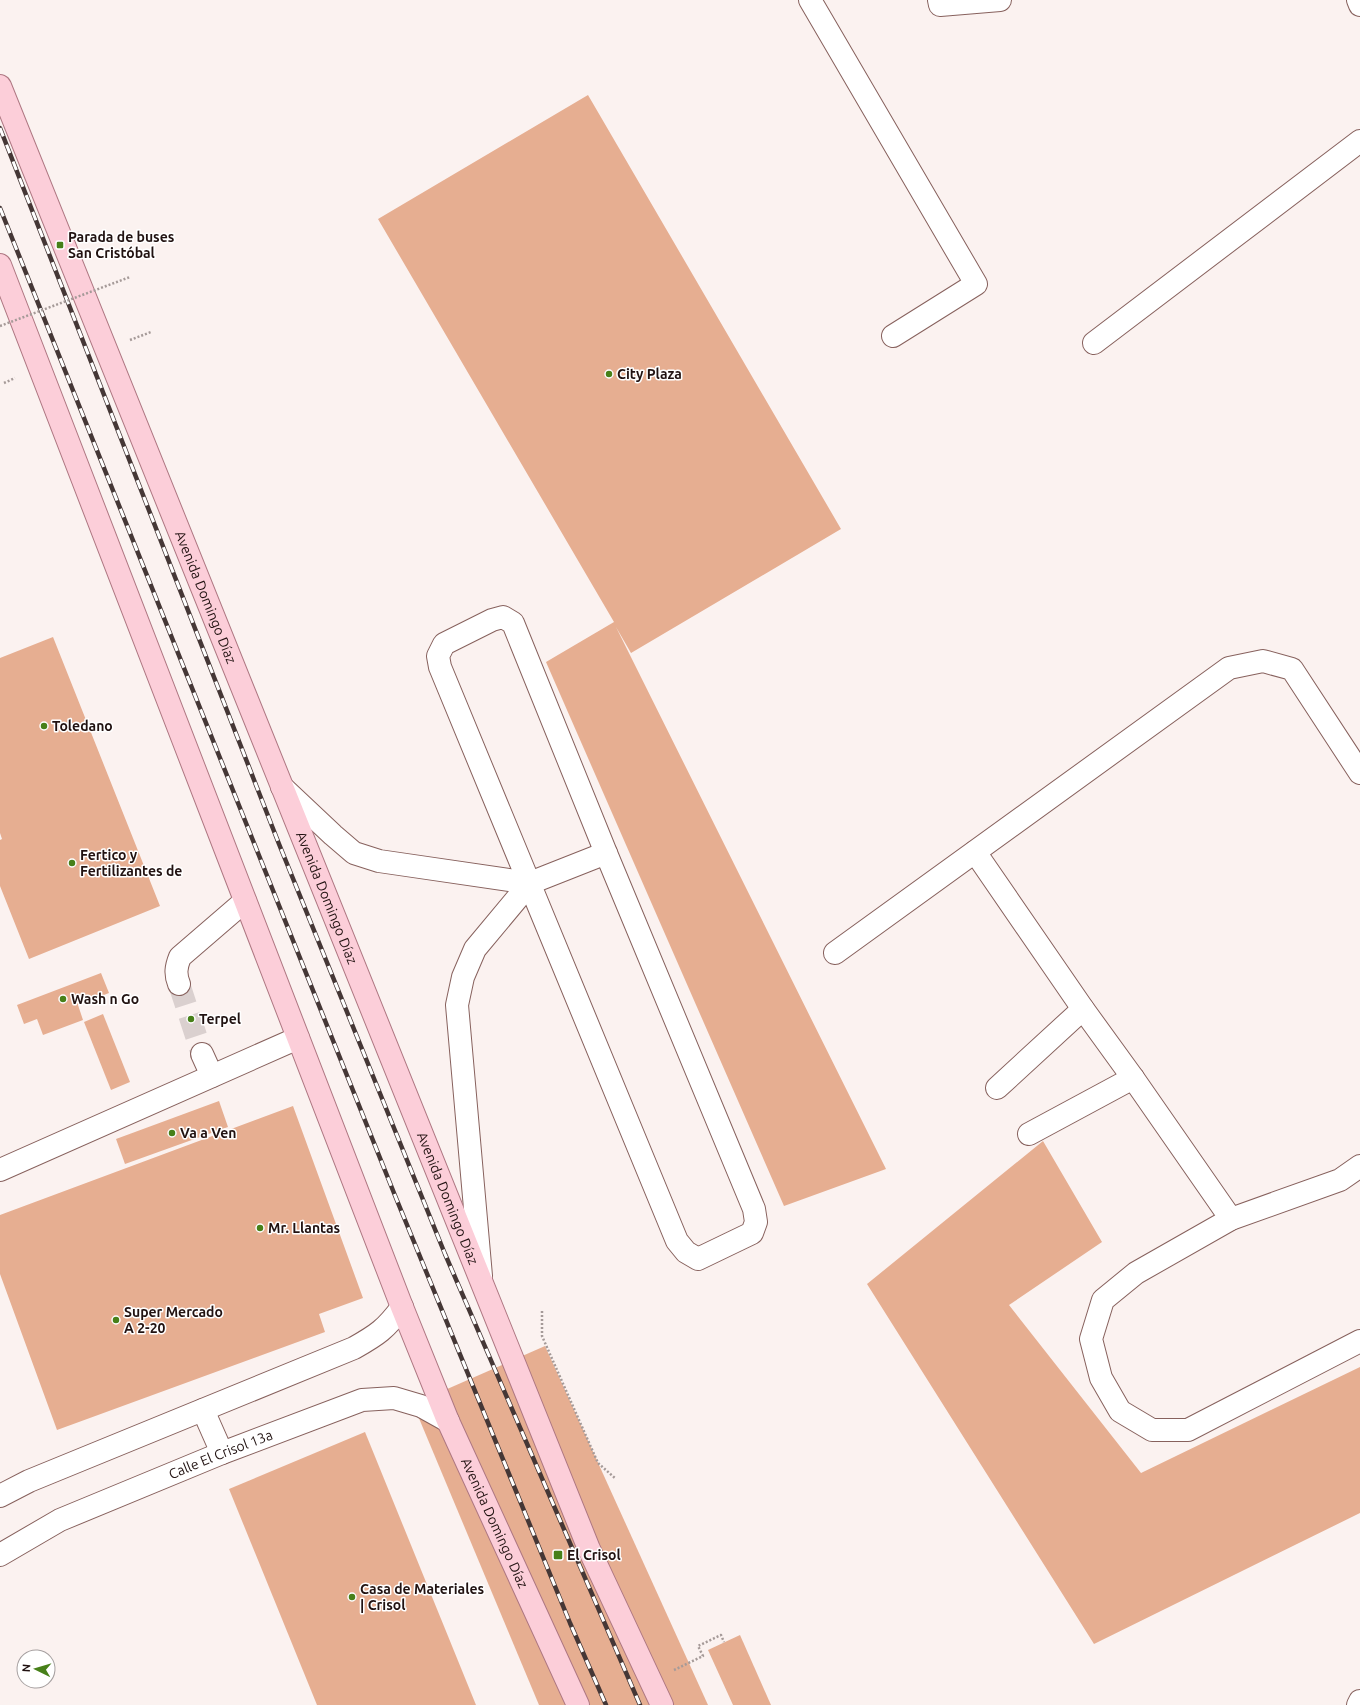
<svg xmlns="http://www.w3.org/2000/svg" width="1360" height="1705" font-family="Ubuntu,sans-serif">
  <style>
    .building { fill: #e6ae91 }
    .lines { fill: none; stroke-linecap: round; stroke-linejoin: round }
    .minor-tunnel { stroke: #dad0cf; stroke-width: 22; stroke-dasharray: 22 11; stroke-linecap: butt }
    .minor-casing { stroke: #87615d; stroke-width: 24 }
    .major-casing { stroke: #ae7782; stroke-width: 24 }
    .path { stroke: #a59a98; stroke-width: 2.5; stroke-dasharray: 2 2; stroke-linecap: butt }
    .minor { stroke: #fff; stroke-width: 22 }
    .major { stroke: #fcced9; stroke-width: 22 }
    .rail-casing { stroke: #453736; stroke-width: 4.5 }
    .rail { stroke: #fff; stroke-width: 3; stroke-dasharray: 9; stroke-linecap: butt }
    .path-bridge { stroke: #a59a98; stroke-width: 2.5; stroke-dasharray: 2 2; stroke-linecap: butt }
    .poi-dot { fill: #478019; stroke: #fff; stroke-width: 1.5 }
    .labels { text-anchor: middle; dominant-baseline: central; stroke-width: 3; stroke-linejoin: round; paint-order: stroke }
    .poi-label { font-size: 14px; font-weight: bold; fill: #211211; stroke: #fff; text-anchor: start }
    .street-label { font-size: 14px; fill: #211211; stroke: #fff }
  </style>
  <rect width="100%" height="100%" fill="#fbf2f0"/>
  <g class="building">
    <polygon points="588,95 841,529 631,653 616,627 886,1169 784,1206 546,662 614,622 378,219"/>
    <polygon points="53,637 160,906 29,959 0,886 0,840 2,839 0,833 0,658"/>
    <polygon points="101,973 109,993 78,1005 83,1020 43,1035 37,1019 24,1024 17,1005"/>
    <polygon points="103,1014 130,1082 111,1090 84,1022"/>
    <polygon points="219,1101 228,1127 125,1164 116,1139"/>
    <polygon points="293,1106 363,1298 319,1314 325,1332 57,1430 0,1274 0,1215"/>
    <polygon points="1043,1141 1102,1242 1009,1305 1141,1473 1360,1367 1360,1513 1094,1644 867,1284"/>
    <polygon points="545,1346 708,1705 539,1705 413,1404"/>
    <polygon points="365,1432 476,1705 317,1705 229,1489"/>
    <polygon points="740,1635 771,1705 733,1705 708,1650"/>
  </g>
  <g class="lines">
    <polyline class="minor-tunnel" points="179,984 202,1054"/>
    <g class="minor-casing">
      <g id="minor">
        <polyline points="810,0 976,284 893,336"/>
        <polyline points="939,0 940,5 1000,0"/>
        <polyline points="1358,0 1360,5"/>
        <polyline points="1094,343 1360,141"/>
        <polygon points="503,617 513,623 606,853 754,1209 756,1222 752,1233 698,1259 686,1252 677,1241 440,667 438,656 444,644 492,620"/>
        <polyline points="282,787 333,835 354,853 379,861 530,883 606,853"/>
        <polyline points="975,852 1083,1009 1133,1078 1231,1219"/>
        <polyline points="835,953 1229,668 1263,661 1292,669 1360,773"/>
        <path d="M179,984C175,974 176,967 180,957L245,901"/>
        <polyline points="202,1054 212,1076"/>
        <polyline points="997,1088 1083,1009"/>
        <polyline points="1029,1134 1133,1078"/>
        <polyline points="1360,1166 1340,1180 1231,1219 1136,1273 1103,1300 1091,1339 1101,1378 1120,1411 1152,1430 1188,1430 1360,1341"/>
        <polyline points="0,1170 298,1038"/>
        <polyline points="481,1276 457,1005 463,977 475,949 530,883"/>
        <polyline points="203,1410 222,1453"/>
        <path d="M0,1496L29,1481L354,1348C377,1335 386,1329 402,1307"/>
        <path id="s1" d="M0,1555L60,1520L222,1453L362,1400L394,1398L421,1406L448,1421"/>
        <polyline points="1358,1705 1360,1701"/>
      </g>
    </g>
    <g class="major-casing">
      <g id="major">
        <path id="s2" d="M0,86L589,1549L662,1705"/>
        <path id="s3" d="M0,265L402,1307L448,1421L578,1705"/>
      </g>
    </g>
    <g class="path">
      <polyline points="130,340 151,332"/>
      <polyline points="4,383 15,378"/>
      <polyline points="542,1311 542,1336 598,1463 616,1479"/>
      <polyline points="674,1670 703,1656 698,1646 721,1635 724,1642"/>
    </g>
    <use href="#minor" class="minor"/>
    <use href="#major" class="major"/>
    <g class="rail-casing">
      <g id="rail">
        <polyline points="0,128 279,844 445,1254 640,1705"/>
        <polyline points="0,208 396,1198 570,1623 606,1705"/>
      </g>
    </g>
    <use href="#rail" class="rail"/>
    <polyline class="path-bridge" points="0,326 130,277"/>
  </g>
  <g class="poi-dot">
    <rect x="56" y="241" width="8" height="8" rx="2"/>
    <circle cx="609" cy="374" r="4"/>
    <circle cx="44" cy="726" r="4"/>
    <circle cx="72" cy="863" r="4"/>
    <circle cx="63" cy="999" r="4"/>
    <circle cx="191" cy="1019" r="4"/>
    <circle cx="172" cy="1133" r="4"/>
    <circle cx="260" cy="1228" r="4"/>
    <circle cx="116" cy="1320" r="4"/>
    <rect x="553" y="1550" width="10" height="10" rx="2"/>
    <circle cx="352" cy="1597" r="4"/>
  </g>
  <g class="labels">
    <g class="poi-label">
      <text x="68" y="237">Parada de buses<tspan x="68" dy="16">San Cristóbal</tspan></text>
      <text x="617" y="374">City Plaza</text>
      <text x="52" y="726">Toledano</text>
      <text x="80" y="855">Fertico y<tspan x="80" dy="16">Fertilizantes de</tspan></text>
      <text x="71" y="999">Wash n Go</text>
      <text x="199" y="1019">Terpel</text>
      <text x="180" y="1133">Va a Ven</text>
      <text x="268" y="1228">Mr. Llantas</text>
      <text x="124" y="1312">Super Mercado<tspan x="124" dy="16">A 2-20</tspan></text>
      <text x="567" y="1555">El Crisol</text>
      <text x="360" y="1589">Casa de Materiales<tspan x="360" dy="16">| Crisol</tspan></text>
    </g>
    <g class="street-label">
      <text stroke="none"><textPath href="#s2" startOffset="551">Avenida Domingo Díaz</textPath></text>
      <text stroke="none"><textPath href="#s2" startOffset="875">Avenida Domingo Díaz</textPath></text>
      <text stroke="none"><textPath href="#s2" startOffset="1199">Avenida Domingo Díaz</textPath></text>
      <text stroke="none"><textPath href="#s1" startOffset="243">Calle El Crisol 13a</textPath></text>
      <text stroke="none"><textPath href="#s3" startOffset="1352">Avenida Domingo Díaz</textPath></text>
    </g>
  </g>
  <g transform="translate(36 1669) rotate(275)"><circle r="19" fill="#ffffff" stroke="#a6a0a0"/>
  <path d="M0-3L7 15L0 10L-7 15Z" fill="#478019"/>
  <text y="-6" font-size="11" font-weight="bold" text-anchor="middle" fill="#211211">N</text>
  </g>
</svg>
